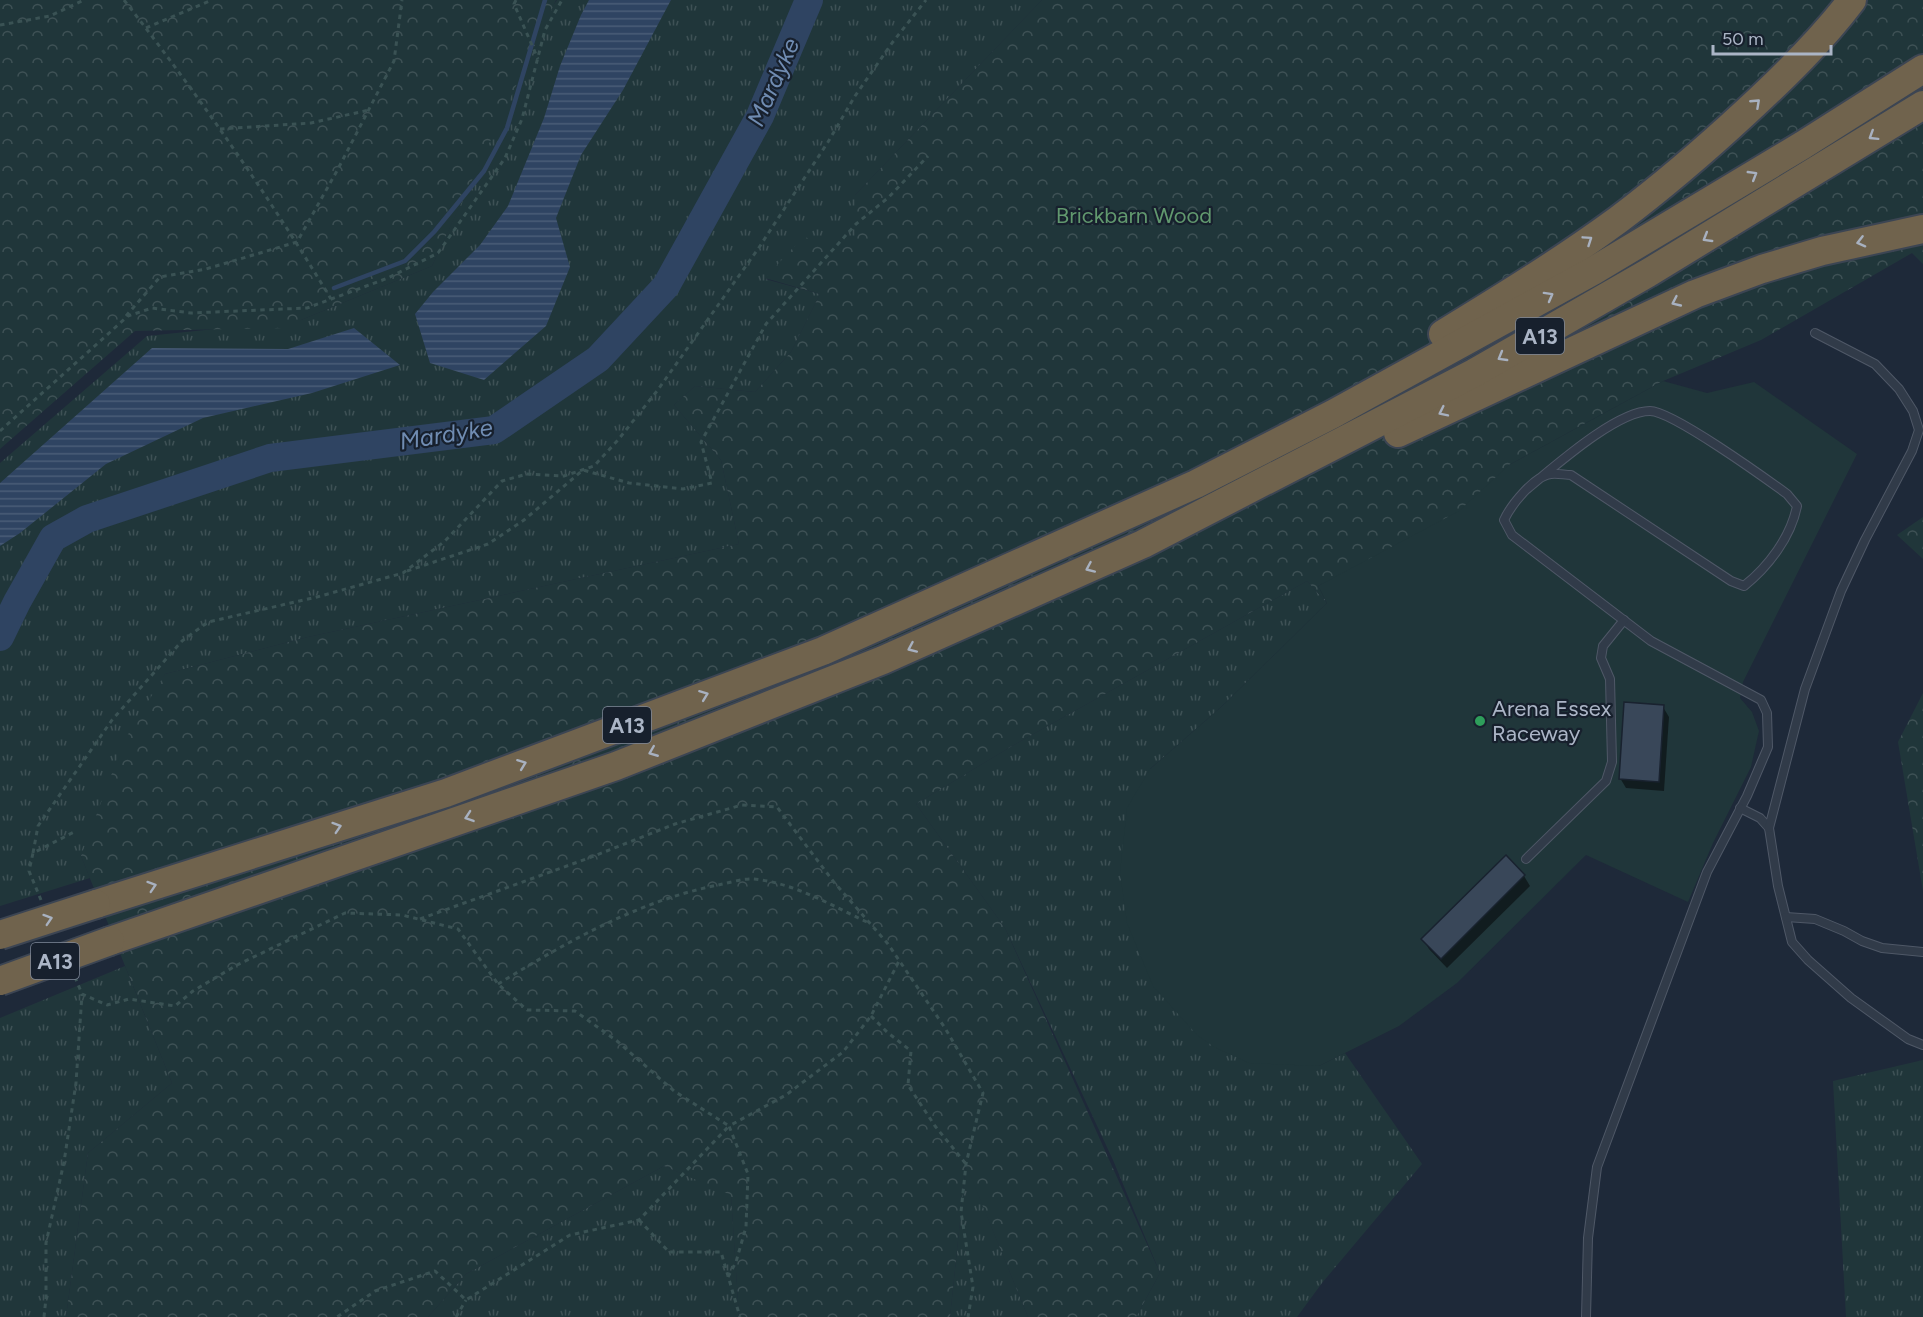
<svg xmlns="http://www.w3.org/2000/svg" width="1923" height="1317" font-family="Figtree,sans-serif">
  <style>
    .grass { fill: url(#grass-tufts) }
    .forest { fill: url(#forest-crowns) }
    .park { fill: #20363a }
    .water { fill: url(#water-rules) }
    .shadow { fill: #0007 }
    .lines { fill: none; stroke-linecap: round; stroke-linejoin: round }
    .stream { stroke: #2f4462; stroke-width: 4.5 }
    .river { stroke: #2f4462; stroke-width: 28 }
    .building { fill: #394759; stroke: #19222f; stroke-width: 1.5 }
    .lane-casing { stroke: #4f5867; stroke-width: 10 }
    .highway-casing { stroke: #3c4553; stroke-width: 32 }
    .path { stroke: #3a5254; stroke-width: 3; stroke-dasharray: 4.5 4.5; stroke-linecap: butt }
    .lane { stroke: #313b49; stroke-width: 8 }
    .highway { stroke: #70634d; stroke-width: 28 }
    .highway-bridge-casing { stroke: #3c4553; stroke-width: 32; stroke-linecap: butt }
    .highway-bridge { stroke: #70634d; stroke-width: 28 }
    .oneway { stroke: #a8b1c0 }
    .leisure-dot { fill: #2e9e5b; stroke: #17202d; stroke-width: 2 }
    .labels { text-anchor: middle; dominant-baseline: central; stroke-width: 4.5; stroke-linejoin: round; paint-order: stroke }
    .shield { fill: #17202d; stroke: #7f8898; stroke-width: 1.5 }
    .shield-label { font-size: 21px; font-weight: bold; fill: #abb5c6 }
    .park-label { font-size: 22px; fill: #61986e; stroke: #17202d }
    .poi-label { font-size: 22px; fill: #abb5c6; stroke: #17202d; text-anchor: start }
    .water-label { font-size: 24px; font-style: italic; fill: #708cb2; stroke: #17202d }
  </style>
  <defs>
    <pattern id="grass-tufts" width="24" height="20" patternUnits="userSpaceOnUse" patternTransform="scale(1.5)"><rect width="24" height="20" fill="#20363a"/><path d="M3 7l-1-3M5 7V3M7 7l1-3M15 17l-1-3M17 17v-4M19 17l1-3" fill="none" stroke="#3e5155"/></pattern>
    <pattern id="forest-crowns" width="20" height="18" patternUnits="userSpaceOnUse" patternTransform="scale(1.5)"><rect width="20" height="18" fill="#20363a"/><path d="M2 6a3 3 0 1 1 6 0M12 15a3 3 0 1 1 6 0" fill="none" stroke="#3e5155"/></pattern>
    <pattern id="water-rules" width="6" height="5" patternUnits="userSpaceOnUse" patternTransform="scale(1.5)"><rect width="6" height="5" fill="#2f4462"/><path d="M0 2.5h6" fill="none" stroke="#4a5d77"/></pattern>
  </defs>
  <rect width="100%" height="100%" fill="#1e2939"/>
  <g class="grass">
    <polygon points="557,0 1042,0 855,195 855,249 765,279 820,294 791,352 755,392 695,386 674,405 721,460 739,544 308,637 165,674 81,856 90,878 0,906 0,463 147,336 301,320 432,266 550,10"/>
    <polygon points="1307,581 1327,603 1220,708 1150,769 1319,1066 1345,1053 1422,1164 1322,1283 1297,1317 1136,1317 1160,1273 1113,1160 1005,928 916,804 1012,746"/>
    <polygon points="125,966 172,1083 88,1153 66,1317 0,1317 0,1018"/>
    <polygon points="1923,1060 1923,1317 1846,1317 1833,1081"/>
    <polygon points="966,1164 1028,1317 950,1317"/>
    <polygon points="664,1166 731,1194 739,1317 428,1317 466,1274"/>
  </g>
  <g class="forest">
    <polygon points="0,0 556,0 432,266 301,320 287,328 135,331 0,449"/>
    <polygon points="1042,0 1923,0 1923,264 1912,253 1761,340 1663,381 1509,465 1467,518 1318,586 1327,603 1307,581 1012,746 916,804 1005,928 1160,1273 1136,1317 1028,1317 966,1165 950,1317 739,1317 731,1195 664,1166 466,1274 428,1317 66,1317 88,1153 172,1083 81,856 124,741 165,674 308,637 739,544 721,460 674,405 695,386 755,392 791,352 820,294 765,278 803,237 855,248 855,195"/>
    <polygon points="1923,517 1923,559 1897,535"/>
    <polygon points="1923,693 1923,891 1898,742"/>
  </g>
  <polygon class="park" points="1663,381 1707,393 1754,382 1857,454 1743,682 1740,698 1752,712 1759,731 1751,767 1713,843 1688,902 1586,855 1457,983 1399,1026 1319,1066 1249,1063 1214,1047 1197,1035 1153,986 1127,923 1120,872 1127,808 1150,769 1220,708 1327,603 1318,586 1459,511 1509,465"/>
  <g class="water">
    <polygon points="589,0 671,0 623,90 581,155 556,218 570,267 546,326 484,380 430,363 415,314 433,292 480,245 508,206 544,118 560,66 581,15"/>
    <polygon points="354,328 400,365 312,393 203,418 106,464 20,533 0,546 0,483 152,348 288,349"/>
  </g>
  <g class="shadow">
    <polygon points="1663,707 1669,717 1664,791 1626,788 1620,778"/>
    <polygon points="1524,876 1530,886 1447,968 1429,949 1423,939"/>
  </g>
  <g class="lines">
    <polyline class="stream" points="334,288 405,261 434,232 484,171 507,128 545,0"/>
    <polyline class="river" points="0,637 17,602 53,538 87,519 270,458 494,430 598,359 666,286 760,116 809,0"/>
  </g>
  <g class="building">
    <polygon points="1624,702 1664,705 1659,782 1619,779"/>
    <polygon points="1506,855 1525,875 1441,959 1421,939"/>
  </g>
  <g class="lines">
    <g class="lane-casing">
      <g id="lane">
        <path d="M1527,489C1554,467 1616,411 1650,411C1672,411 1765,478 1787,494L1797,506C1791,537 1768,567 1744,586L1731,581L1571,475C1565,475 1557,473 1551,474C1534,476 1511,505 1504,520L1512,535L1651,641L1761,700L1767,713L1768,747L1747,796L1707,872L1597,1167L1588,1238L1586,1317"/>
        <polyline points="1740,808 1760,818 1769,828 1778,886 1792,942 1808,960 1851,998 1908,1039 1923,1045"/>
        <polyline points="1769,828 1805,689 1841,591 1865,540 1912,451 1919,430 1913,411 1899,389 1875,364 1815,333"/>
        <polyline points="1526,859 1606,781 1612,762 1610,679 1601,658 1603,646 1624,620"/>
        <polyline points="1786,917 1815,919 1844,931 1862,941 1882,948 1923,952"/>
      </g>
    </g>
    <g class="highway-casing">
      <g id="highway">
        <path d="M1443,334C1502,298 1562,261 1618,220C1663,186 1705,150 1746,112C1784,77 1821,41 1852,0"/>
        <polyline points="1398,433 1695,294 1762,269 1822,251 1923,229"/>
        <polyline points="96,904 446,793 823,651 1196,484 1333,414 1593,271 1803,145 1923,69"/>
        <polyline points="110,941 616,766 883,660 1143,544 1474,373 1648,273 1923,105"/>
      </g>
    </g>
    <g class="path">
      <path d="M124,0C199,96 268,195 331,299"/>
      <polyline points="516,0 514,4 538,59"/>
      <polyline points="0,25 50,16 84,0"/>
      <polyline points="146,28 212,0"/>
      <polyline points="220,129 311,123 369,110"/>
      <polyline points="126,316 160,277 206,269 297,242 338,169 394,61 402,0"/>
      <polyline points="0,431 128,316 152,308 191,313 307,308 388,278 438,253 505,158 522,119 545,30 562,0"/>
      <polyline points="407,571 488,544 524,520 583,470 629,483 683,489 712,483 701,442 766,324 856,224 889,197 928,156"/>
      <polyline points="33,853 38,826 112,720 182,641 208,622 317,597 403,573 445,541 502,481 527,474 564,476 594,466 618,440 657,391 758,249 828,142 855,96 892,43 926,0"/>
      <polyline points="41,900 29,871 33,853 76,831"/>
      <polyline points="420,919 589,858 675,824 742,805 777,807 833,881 888,944 945,1028 983,1093 966,1164 961,1212 973,1287 968,1317"/>
      <polyline points="75,977 82,994 107,1005 129,999 175,1006 193,991 237,965 345,913 402,915 458,929 498,984 527,1010 575,1011 617,1041 674,1091 729,1126 639,1220 570,1235 466,1300 435,1271 375,1291 337,1317"/>
      <path d="M498,984C567,942 638,901 718,885C729,883 743,878 754,879C795,883 832,906 869,923"/>
      <polyline points="871,1016 887,1032 911,1051 908,1085 935,1126 966,1164"/>
      <polyline points="639,1220 669,1252 721,1252 740,1317"/>
      <polyline points="728,1277 736,1262 746,1227 748,1174 729,1126 786,1095 843,1052 871,1016 899,961"/>
      <polyline points="44,1317 46,1298 46,1243 64,1162 76,1083 82,994"/>
      <polyline points="456,1317 466,1300"/>
    </g>
    <use href="#lane" class="lane"/>
    <use href="#highway" class="highway"/>
    <g class="highway-bridge-casing">
      <g id="highway-bridge">
        <polyline points="0,935 96,904"/>
        <polyline points="0,981 110,941"/>
      </g>
    </g>
    <use href="#highway-bridge" class="highway-bridge"/>
  </g>
  <defs><path id="oneway-chevron" d="M-2-3.5L2.5 0L-2 3.5" fill="none" stroke-width="1.6" stroke-linecap="round" stroke-linejoin="round" transform="scale(1.5)"/></defs>
  <g class="oneway">
    <use href="#oneway-chevron" transform="translate(1756 103) rotate(-43)"/>
    <use href="#oneway-chevron" transform="translate(1873 136) rotate(148)"/>
    <use href="#oneway-chevron" transform="translate(1753 175) rotate(-31)"/>
    <use href="#oneway-chevron" transform="translate(1707 238) rotate(149)"/>
    <use href="#oneway-chevron" transform="translate(1588 240) rotate(-34)"/>
    <use href="#oneway-chevron" transform="translate(1861 242) rotate(166)"/>
    <use href="#oneway-chevron" transform="translate(1549 296) rotate(-29)"/>
    <use href="#oneway-chevron" transform="translate(1676 302) rotate(155)"/>
    <use href="#oneway-chevron" transform="translate(1502 357) rotate(150)"/>
    <use href="#oneway-chevron" transform="translate(1443 412) rotate(154)"/>
    <use href="#oneway-chevron" transform="translate(1090 568) rotate(156)"/>
    <use href="#oneway-chevron" transform="translate(912 648) rotate(156)"/>
    <use href="#oneway-chevron" transform="translate(704 695) rotate(-21)"/>
    <use href="#oneway-chevron" transform="translate(653 752) rotate(158)"/>
    <use href="#oneway-chevron" transform="translate(522 764) rotate(-21)"/>
    <use href="#oneway-chevron" transform="translate(469 817) rotate(161)"/>
    <use href="#oneway-chevron" transform="translate(337 827) rotate(-18)"/>
    <use href="#oneway-chevron" transform="translate(152 886) rotate(-18)"/>
    <use href="#oneway-chevron" transform="translate(48 919) rotate(-18)"/>
  </g>
  <circle class="leisure-dot" cx="1480" cy="721" r="6"/>
  <g class="labels">
    <g class="shield">
      <rect x="1516" y="318" width="48" height="36" rx="4.5"/>
      <rect x="603" y="707" width="48" height="36" rx="4.5"/>
      <rect x="31" y="943" width="48" height="36" rx="4.5"/>
    </g>
    <g class="shield-label">
      <text x="1540" y="336">A13</text>
      <text x="627" y="725">A13</text>
      <text x="55" y="961">A13</text>
    </g>
    <g class="park-label">
      <text x="1134" y="215">Brickbarn Wood</text>
    </g>
    <g class="poi-label">
      <text x="1492" y="708">Arena Essex<tspan x="1492" dy="25">Raceway</tspan></text>
    </g>
    <g class="water-label">
      <text transform="translate(773 82) rotate(-66)">Mardyke</text>
      <text transform="translate(446 434) rotate(-9)">Mardyke</text>
    </g>
  </g>
  <path d="M1713 45v9h118v-9" fill="none" stroke="#abb5c6" stroke-width="3"/>
  <text x="1722" y="45" font-size="18" fill="#abb5c6" stroke="#17202d" stroke-width="4.5" paint-order="stroke">50 m</text>
</svg>
